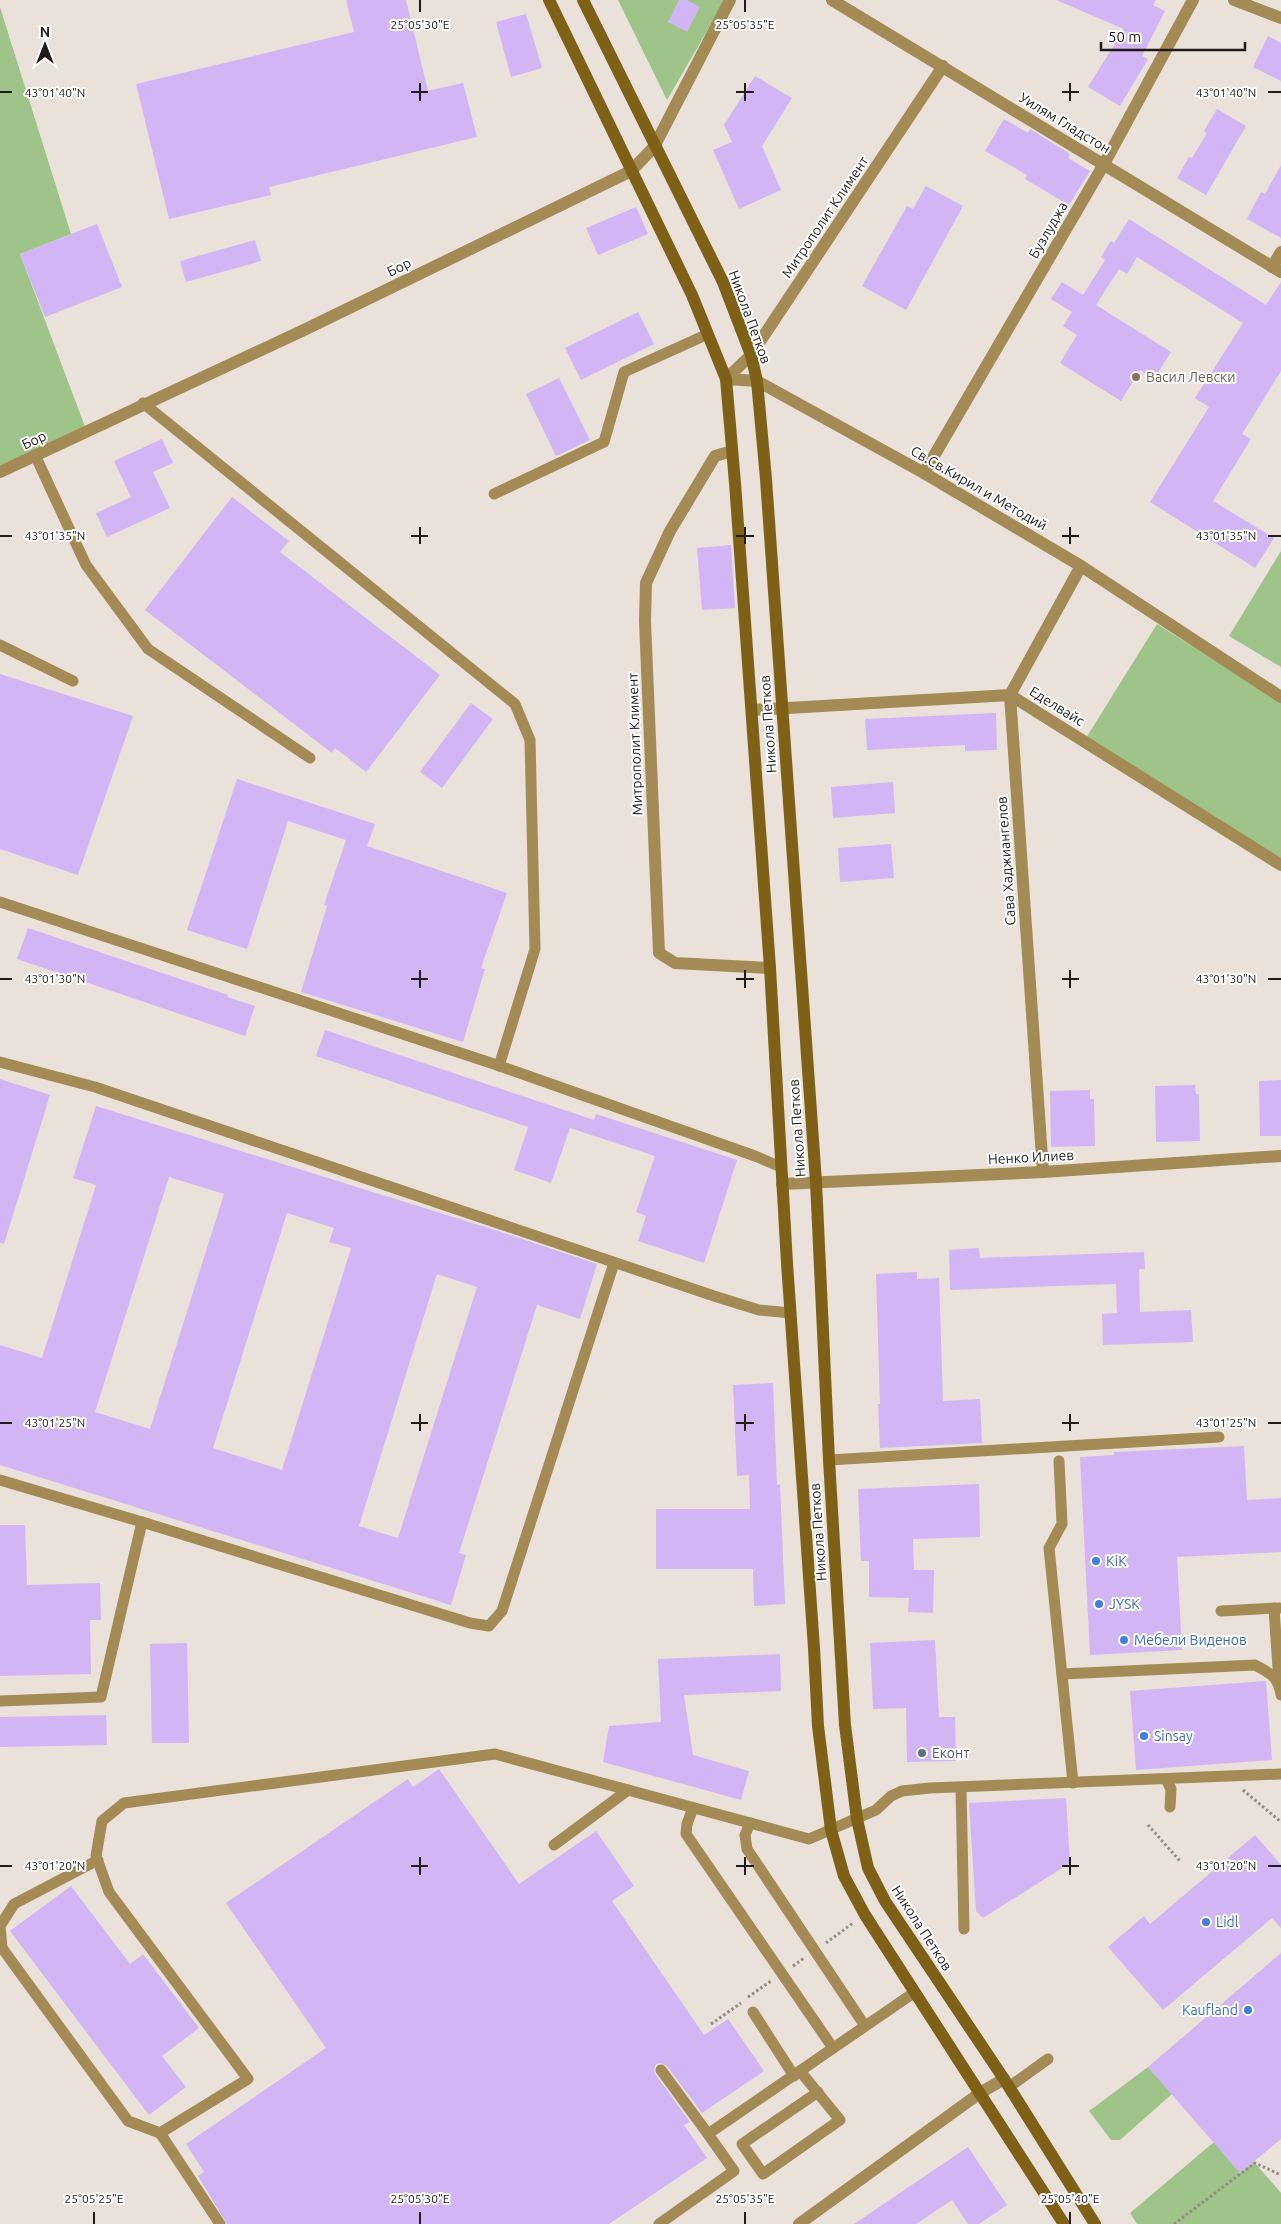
<svg xmlns="http://www.w3.org/2000/svg" width="1281" height="2224" font-family="Ubuntu,sans-serif">
  <style>
    .green { fill: #9ec489 }
    .building { fill: #d2b5f4; fill-rule: evenodd }
    .lines { fill: none; stroke-linecap: round; stroke-linejoin: round }
    .path { stroke: #918b86; stroke-width: 3; stroke-dasharray: 2.5 2.5; stroke-linecap: butt }
    .service { stroke: #a48a54; stroke-width: 11 }
    .minor { stroke: #a48a54; stroke-width: 12 }
    .tertiary { stroke: #a48a54; stroke-width: 12 }
    .secondary { stroke: #7f6017; stroke-width: 12 }
    .ticks { fill: none; stroke: #1e1b19; stroke-width: 2 }
    .education-dot { fill: #8d6e63; stroke: #fff; stroke-width: 2 }
    .shop-dot { fill: #3f7fe0; stroke: #fff; stroke-width: 2 }
    .service-dot { fill: #5c6f8a; stroke: #fff; stroke-width: 2 }
    .labels { text-anchor: middle; dominant-baseline: central; stroke-width: 4; stroke-linejoin: round; paint-order: stroke }
    .street-label { font-size: 14px; fill: #1e1b19; stroke: #fff }
    .education-label { font-size: 14px; fill: #785e54; stroke: #fff; text-anchor: start }
    .shop-label { font-size: 14px; fill: #366cbe; stroke: #fff; text-anchor: start }
    .service-label { font-size: 14px; fill: #4e5e75; stroke: #fff; text-anchor: start }
    .ticks-label { font-size: 12px; text-anchor: middle; fill: #1e1b19; stroke: #fff; stroke-width: 4; stroke-linejoin: round; paint-order: stroke }
  </style>
  <rect width="100%" height="100%" fill="#eae1db"/>
  <g class="green">
    <polygon points="618,0 725,0 667,100"/>
    <polygon points="0,7 71,234 20,254 87,432 0,472"/>
    <polygon points="1281,551 1281,667 1229,636"/>
    <polygon points="1157,624 1281,702 1281,860 1086,738"/>
    <polygon points="1148,2067 1172,2094 1120,2140 1111,2140 1089,2111"/>
    <polygon points="1214,2142 1240,2173 1254,2162 1281,2193 1281,2224 1137,2224 1130,2213"/>
  </g>
  <g class="building">
    <polygon points="346,0 406,0 428,91 463,83 477,137 269,187 271,195 169,219 136,84 354,32"/>
    <polygon points="679,0 687,0 700,7 687,32 668,22"/>
    <polygon points="1056,0 1156,0 1153,5 1165,11 1142,56 1148,59 1120,106 1088,87 1124,29"/>
    <polygon points="526,14 542,68 511,77 496,22"/>
    <polygon points="1268,36 1281,43 1281,81 1253,67"/>
    <polygon points="755,76 792,98 762,146 781,190 739,209 713,150 732,142 724,125"/>
    <polygon points="1217,109 1246,126 1206,195 1177,178 1189,157 1192,158 1207,133 1204,131"/>
    <polygon points="1004,119 1028,133 1030,129 1070,154 1068,158 1090,171 1069,205 1025,179 1027,175 985,151"/>
    <polygon points="1281,165 1281,238 1247,219 1261,192 1265,194"/>
    <polygon points="926,186 963,206 906,310 862,286 907,206 913,209"/>
    <polygon points="636,207 648,234 598,255 586,228"/>
    <polygon points="1129,219 1266,305 1281,282 1281,371 1242,434 1251,439 1213,501 1274,538 1255,568 1150,502 1209,407 1195,398 1243,323 1137,257 1127,274 1119,269 1096,305 1171,352 1154,379 1140,370 1121,401 1060,363 1077,335 1063,326 1072,312 1051,299 1062,282 1083,295 1105,260 1101,257 1111,241 1114,243"/>
    <polygon points="97,224 122,287 45,317 20,254"/>
    <polygon points="255,240 261,261 186,282 180,261"/>
    <polygon points="638,312 654,344 581,380 565,348"/>
    <polygon points="559,378 590,440 556,456 526,394"/>
    <polygon points="162,439 173,463 153,472 170,508 107,537 96,513 131,497 114,461"/>
    <polygon points="232,497 289,541 280,552 440,675 366,772 335,748 332,753 145,610"/>
    <polygon points="731,545 735,608 702,610 697,548"/>
    <polygon points="0,674 133,716 78,875 0,849"/>
    <polygon points="471,703 493,719 442,788 420,772"/>
    <polygon points="996,713 997,750 965,751 965,745 867,750 865,719"/>
    <polygon points="237,779 375,824 367,846 507,893 481,968 485,969 463,1042 301,992 327,906 324,905 346,840 288,821 247,949 187,930"/>
    <polygon points="893,782 895,813 833,818 831,787"/>
    <polygon points="891,844 894,878 840,882 838,848"/>
    <polygon points="28,928 228,995 227,997 255,1006 245,1036 17,959"/>
    <polygon points="325,1030 594,1120 596,1114 737,1160 704,1263 638,1241 646,1216 636,1212 655,1156 570,1128 551,1183 514,1170 528,1127 316,1056"/>
    <polygon points="0,1079 50,1095 4,1244 0,1243"/>
    <polygon points="1281,1080 1281,1136 1260,1136 1259,1081"/>
    <polygon points="1195,1085 1196,1094 1199,1094 1200,1141 1156,1142 1155,1086"/>
    <polygon points="1090,1090 1090,1099 1094,1099 1095,1146 1051,1147 1050,1091"/>
    <path d="M96,1106L495,1230L597,1264L580,1319L537,1305L459,1553L466,1555L451,1605L0,1465V1345L42,1358L96,1185L73,1178ZM169,1177L224,1194L150,1429L95,1412ZM287,1213L334,1228L329,1242L351,1248L282,1470L213,1448ZM437,1274L477,1287L398,1538L359,1526Z"/>
    <polygon points="979,1248 980,1258 1144,1252 1145,1269 1139,1269 1140,1312 1191,1310 1193,1342 1103,1345 1102,1314 1117,1313 1116,1284 950,1290 949,1250"/>
    <polygon points="917,1272 917,1279 939,1278 943,1401 980,1399 982,1443 880,1448 878,1404 880,1404 876,1274"/>
    <polygon points="773,1383 777,1485 780,1484 785,1604 754,1606 753,1569 656,1569 656,1509 750,1509 749,1475 737,1476 733,1385"/>
    <polygon points="1244,1446 1247,1500 1281,1498 1281,1552 1177,1557 1182,1650 1090,1655 1080,1457 1114,1455 1114,1452"/>
    <polygon points="979,1484 980,1537 913,1539 914,1570 934,1570 933,1613 908,1612 909,1598 869,1597 869,1561 861,1561 858,1489"/>
    <polygon points="0,1525 25,1525 27,1585 100,1583 101,1620 90,1620 91,1674 0,1676"/>
    <polygon points="935,1640 939,1717 955,1717 956,1761 907,1762 906,1708 873,1709 870,1643"/>
    <polygon points="187,1643 189,1743 152,1743 150,1644"/>
    <polygon points="780,1654 781,1691 684,1695 693,1755 749,1771 741,1800 603,1762 609,1726 661,1722 658,1659"/>
    <polygon points="1266,1681 1272,1760 1136,1770 1130,1691"/>
    <polygon points="106,1715 107,1745 0,1747 0,1717"/>
    <polygon points="439,1769 519,1884 596,1831 634,1886 612,1901 704,2035 728,2019 764,2071 702,2113 667,2066 661,2063 656,2064 654,2070 655,2074 690,2122 684,2125 707,2158 609,2224 227,2224 198,2176 204,2172 186,2144 326,2048 226,1903 408,1779 413,1787"/>
    <polygon points="1066,1798 1070,1863 983,1918 976,1911 969,1803"/>
    <polygon points="1255,1835 1281,1865 1281,1928 1272,1918 1163,2010 1108,1947 1144,1916 1150,1924"/>
    <polygon points="71,1886 130,1964 143,1954 199,2028 162,2056 186,2087 149,2115 10,1931"/>
    <polygon points="1281,1953 1281,2139 1240,2173 1148,2067"/>
    <polygon points="968,2147 1007,2205 979,2224 968,2224 952,2200 916,2224 854,2224"/>
  </g>
  <g class="lines">
    <g class="path">
      <polyline points="1243,1790 1281,1822"/>
      <polyline points="1148,1825 1180,1861"/>
      <polyline points="826,1943 853,1923"/>
      <polyline points="793,1966 804,1958"/>
      <polyline points="748,1997 771,1981"/>
      <polyline points="711,2024 741,2003"/>
      <polyline points="1174,2224 1255,2163 1279,2174"/>
    </g>
    <g class="service">
      <polyline points="143,403 515,704 530,740 535,949 499,1066"/>
      <polyline points="35,455 86,565 148,649 310,758"/>
      <polyline points="494,494 604,442 624,372 708,334"/>
      <polyline points="0,645 73,681"/>
      <polyline points="0,902 494,1064 755,1156 781,1167"/>
      <polyline points="0,1062 95,1087 714,1296 759,1310 791,1313"/>
      <polyline points="829,1460 1219,1437"/>
      <polyline points="1059,1461 1062,1524 1049,1548 1073,1783"/>
      <polyline points="0,1480 142,1522 101,1697 0,1701"/>
      <polyline points="142,1522 470,1623 489,1626 502,1611 614,1263"/>
      <polyline points="1274,1608 1279,1683"/>
      <polyline points="1221,1611 1279,1608"/>
      <path d="M1062,1674L1255,1665C1271,1674 1278,1676 1281,1695"/>
      <polyline points="1166,1779 1171,1789 1170,1807"/>
      <polyline points="961,1788 964,1929"/>
      <polyline points="693,1808 687,1824 686,1834 833,2048"/>
      <polyline points="750,1823 745,1835 747,1849 865,2026"/>
      <polyline points="554,1845 628,1790"/>
      <polyline points="98,1860 14,1904 0,1926 2,1948 128,2121 160,2133"/>
      <polyline points="753,2012 794,2076"/>
      <polyline points="661,2070 708,2134 915,1992"/>
      <polyline points="800,2071 840,2120 763,2174 742,2144 818,2092"/>
      <polyline points="1009,2087 1048,2059"/>
      <polyline points="220,2224 160,2133 248,2079 109,1892 96,1856 102,1821 124,1803 495,1754 809,1839 876,1810 891,1796 902,1791 930,1788 1281,1774"/>
      <polyline points="659,2224 734,2171 708,2134"/>
    </g>
    <g class="minor">
      <polyline points="832,0 1281,272"/>
      <polyline points="1272,267 1281,252"/>
      <polyline points="726,379 757,381 924,473 1081,566 1281,697"/>
      <polyline points="726,379 751,355 943,66"/>
      <polyline points="732,451 715,456 670,531 646,583 645,621 659,953 675,963 770,968"/>
      <polyline points="0,472 304,330 631,171 654,147 730,0"/>
      <polyline points="924,473 1104,164 1193,0"/>
      <polyline points="752,710 1010,695 1281,865"/>
      <polyline points="1043,1172 1010,695 1081,566"/>
      <polyline points="782,1184 1043,1172 1281,1156"/>
      <polyline points="799,2224 980,2093 1004,2079"/>
    </g>
    <polyline class="tertiary" points="1234,0 1281,18"/>
    <g class="secondary">
      <polyline points="549,0 692,295 726,379 735,483 770,968 787,1263 814,1648 818,1726 831,1830 844,1876 865,1915 1064,2224"/>
      <polyline points="583,0 723,282 751,355 757,381 766,479 816,1182 829,1460 845,1725 857,1819 868,1868 885,1901 1004,2079 1095,2224"/>
    </g>
  </g>
  <path class="ticks" d="M420,0V12M745,0V12M420,83V101M745,83V101M1070,83V101M0,92H12M411,92H428M736,92H754M1062,92H1079M1268,92H1281M420,527V544M745,527V544M1070,527V544M0,536H12M411,536H428M736,536H754M1062,536H1079M1268,536H1281M420,970V988M745,970V988M1070,970V988M0,979H12M411,979H428M736,979H754M1062,979H1079M1268,979H1281M420,1414V1431M745,1414V1431M1070,1414V1431M0,1423H12M411,1423H428M736,1423H754M1062,1423H1079M1268,1423H1281M420,1857V1875M745,1857V1875M1070,1857V1875M0,1866H12M411,1866H428M736,1866H754M1062,1866H1079M1268,1866H1281M94,2212V2224M420,2212V2224M745,2212V2224M1070,2212V2224"/>
  <circle class="education-dot" cx="1136" cy="377" r="5"/>
  <g class="shop-dot">
    <circle cx="1096" cy="1561" r="5"/>
    <circle cx="1099" cy="1604" r="5"/>
    <circle cx="1124" cy="1640" r="5"/>
    <circle cx="1144" cy="1736" r="5"/>
    <circle cx="1206" cy="1922" r="5"/>
    <circle cx="1248" cy="2010" r="5"/>
  </g>
  <circle class="service-dot" cx="922" cy="1753" r="5"/>
  <g class="labels">
    <g class="street-label">
      <text transform="translate(1065 123) rotate(31)">Уилям Гладстон</text>
      <text transform="translate(825 217) rotate(-56)">Митрополит Климент</text>
      <text transform="translate(1048 230) rotate(-60)">Бузлуджа</text>
      <text transform="translate(399 267) rotate(-26)">Бор</text>
      <text transform="translate(750 317) rotate(70)">Никола Петков</text>
      <text transform="translate(34 440) rotate(-25)">Бор</text>
      <text transform="translate(979 488) rotate(30)">Св.Св.Кирил и Методий</text>
      <text transform="translate(1057 706) rotate(32)">Еделвайс</text>
      <text transform="translate(768 724) rotate(-94)">Никола Петков</text>
      <text transform="translate(635 744) rotate(-92)">Митрополит Климент</text>
      <text transform="translate(1006 861) rotate(-94)">Сава Хаджиангелов</text>
      <text transform="translate(797 1128) rotate(-94)">Никола Петков</text>
      <text transform="translate(1031 1157) rotate(-3)">Ненко Илиев</text>
      <text transform="translate(818 1532) rotate(-94)">Никола Петков</text>
      <text transform="translate(922 1928) rotate(57)">Никола Петков</text>
    </g>
    <g class="education-label">
      <text x="1146" y="377">Васил Левски</text>
    </g>
    <g class="shop-label">
      <text x="1106" y="1561">KiK</text>
      <text x="1109" y="1604">JYSK</text>
      <text x="1134" y="1640">Мебели Виденов</text>
      <text x="1154" y="1736">Sinsay</text>
      <text x="1216" y="1922">Lidl</text>
      <text x="1238" y="2010" text-anchor="end">Kaufland</text>
    </g>
    <g class="service-label">
      <text x="932" y="1753">Еконт</text>
    </g>
  </g>
  <g class="ticks-label">
    <text x="420" y="29">25°05'30"E</text>
    <text x="745" y="29">25°05'35"E</text>
    <text x="55" y="97">43°01'40"N</text>
    <text x="1226" y="97">43°01'40"N</text>
    <text x="55" y="540">43°01'35"N</text>
    <text x="1226" y="540">43°01'35"N</text>
    <text x="55" y="983">43°01'30"N</text>
    <text x="1226" y="983">43°01'30"N</text>
    <text x="55" y="1427">43°01'25"N</text>
    <text x="1226" y="1427">43°01'25"N</text>
    <text x="55" y="1870">43°01'20"N</text>
    <text x="1226" y="1870">43°01'20"N</text>
    <text x="94" y="2203">25°05'25"E</text>
    <text x="420" y="2203">25°05'30"E</text>
    <text x="745" y="2203">25°05'35"E</text>
    <text x="1070" y="2203">25°05'40"E</text>
  </g>
  <g transform="translate(45 45)" stroke="#ffffff" stroke-width="4" paint-order="stroke">
  <path d="M0-4L9 19L0 12L-9 19Z" fill="#1e1b19"/>
  <text y="-8" font-size="14" font-weight="bold" text-anchor="middle" fill="#1e1b19">N</text>
  </g>
  <path d="M1101 42v8h144v-8" fill="none" stroke="#1e1b19" stroke-width="2.5"/>
  <text x="1108" y="42" font-size="15" fill="#1e1b19" stroke="#ffffff" stroke-width="4" paint-order="stroke">50 m</text>
</svg>
